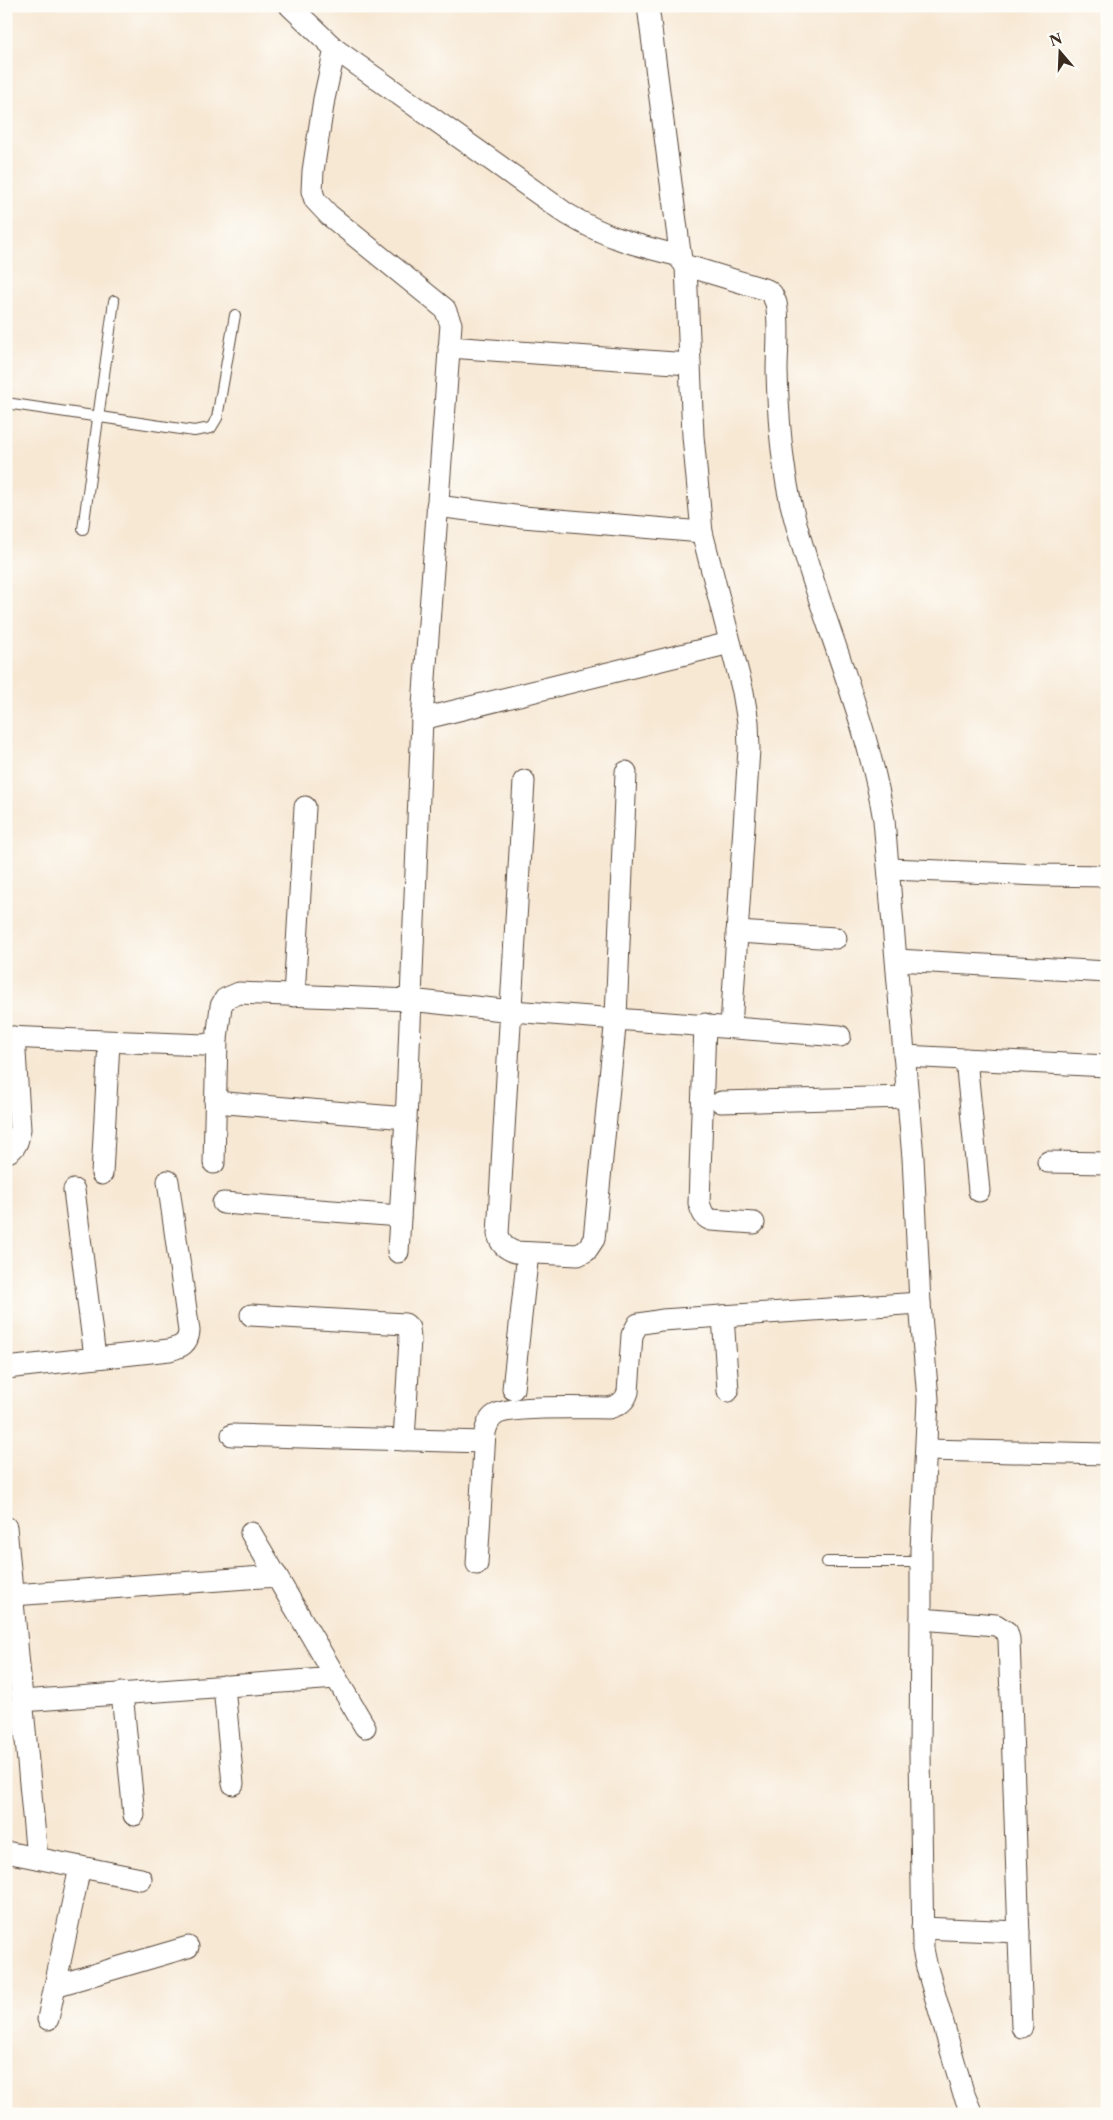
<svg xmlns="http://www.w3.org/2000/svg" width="1113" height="2120" font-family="'Libre Caslon Text',serif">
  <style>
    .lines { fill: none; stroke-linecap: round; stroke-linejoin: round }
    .service-casing { stroke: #574639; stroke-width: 12 }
    .minor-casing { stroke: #574639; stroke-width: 23 }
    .service { stroke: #fff; stroke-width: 10 }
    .minor { stroke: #fff; stroke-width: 21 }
  </style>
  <rect width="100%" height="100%" fill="#fdfcf7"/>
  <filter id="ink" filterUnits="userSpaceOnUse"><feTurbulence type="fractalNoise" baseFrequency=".02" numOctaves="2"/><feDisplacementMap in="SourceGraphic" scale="10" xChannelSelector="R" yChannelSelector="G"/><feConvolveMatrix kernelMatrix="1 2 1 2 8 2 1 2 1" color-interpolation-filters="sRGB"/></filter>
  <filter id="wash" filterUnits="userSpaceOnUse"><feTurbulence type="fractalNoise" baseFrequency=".0096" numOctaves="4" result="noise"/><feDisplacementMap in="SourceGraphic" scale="20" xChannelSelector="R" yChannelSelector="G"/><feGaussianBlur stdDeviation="1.12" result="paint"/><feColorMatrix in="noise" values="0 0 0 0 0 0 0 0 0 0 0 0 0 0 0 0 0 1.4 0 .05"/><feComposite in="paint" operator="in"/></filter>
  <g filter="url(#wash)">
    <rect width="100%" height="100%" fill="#f7e8d4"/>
  </g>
  <g filter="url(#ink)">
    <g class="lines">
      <g class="service-casing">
        <g id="service">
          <polyline points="6,403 194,431 211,428 217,418 235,315"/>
          <polyline points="83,529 114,301"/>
          <polyline points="827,1562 921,1562"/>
        </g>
      </g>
      <g class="minor-casing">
        <g id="minor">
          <path d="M290,6L335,49L567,214C607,238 635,245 680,256"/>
          <path d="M648,6L681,260L686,266L691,267L767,290L772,294L776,303C780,321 777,351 777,371C778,414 781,458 790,500C816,608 866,710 884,820L913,1158L920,1303L928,1399L921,1550V1619L920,1753L923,1949L927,1968L963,2092L972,2114"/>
          <polyline points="335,49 324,99 313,171 312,191 315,200 329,215 445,309 451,324 422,719 407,1100 398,1252"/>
          <polyline points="686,266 693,436 702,532 743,692 748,722 749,749 731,1027"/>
          <polyline points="449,347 689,364"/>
          <polyline points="437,506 523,517 702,532"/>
          <polyline points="422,719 730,643"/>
          <path d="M524,781L498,1234C501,1245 505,1248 515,1252L578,1255L586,1251L594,1239L616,1017L626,772"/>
          <polyline points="889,869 1041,875 1107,876"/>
          <polyline points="737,932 836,938"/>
          <polyline points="897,960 1107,972"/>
          <polyline points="294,996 305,807"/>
          <path d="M705,1024L699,1203C702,1211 703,1217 711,1220L754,1223"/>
          <polyline points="6,1037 204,1045 212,1043 217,1039 221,1006 225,999 239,993 410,1000 512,1011 840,1036"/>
          <polyline points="904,1056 1107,1066"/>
          <polyline points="966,1059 979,1191"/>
          <polyline points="215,1102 406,1118"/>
          <polyline points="721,1102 907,1097"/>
          <path d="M6,1153C17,1148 18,1141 20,1129L14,1037"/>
          <polyline points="1048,1162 1107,1163"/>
          <polyline points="214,1163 217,1039"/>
          <polyline points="102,1174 109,1042"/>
          <polyline points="74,1190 95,1357"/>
          <polyline points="223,1203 400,1216"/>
          <polyline points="251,1315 405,1324 409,1328 410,1339 404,1440"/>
          <polyline points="723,1316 728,1391"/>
          <path d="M6,1368L169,1350C181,1347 188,1344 189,1331L168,1181"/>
          <polyline points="513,1389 528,1253"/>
          <polyline points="232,1435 484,1442"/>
          <polyline points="926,1450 1107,1454"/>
          <polyline points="6,1527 37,1858"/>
          <polyline points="251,1533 365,1727"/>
          <path d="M477,1564L485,1432C487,1425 489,1419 495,1415C509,1405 587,1408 609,1408C619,1405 625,1402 628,1392L632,1335L638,1324L662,1320L920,1303"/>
          <polyline points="13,1595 277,1576"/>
          <polyline points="921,1619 996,1625 1007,1632 1009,1639 1022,2027"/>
          <polyline points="224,1686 233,1784"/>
          <polyline points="122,1693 134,1815"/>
          <polyline points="22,1701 336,1678"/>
          <polyline points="6,1852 141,1879"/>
          <polyline points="922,1928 1019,1932"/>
          <polyline points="55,1986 188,1947"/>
          <polyline points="48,2019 80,1867"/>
        </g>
      </g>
      <use href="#service" class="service"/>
      <use href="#minor" class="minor"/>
    </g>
  </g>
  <rect width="1113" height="2120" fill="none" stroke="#fdfcf7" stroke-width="25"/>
  <g transform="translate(1060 52) rotate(341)" stroke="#fdfcf7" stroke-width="4" paint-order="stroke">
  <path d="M0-4L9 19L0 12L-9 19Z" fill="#3b2a1e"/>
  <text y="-8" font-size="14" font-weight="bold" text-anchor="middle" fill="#3b2a1e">N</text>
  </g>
</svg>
